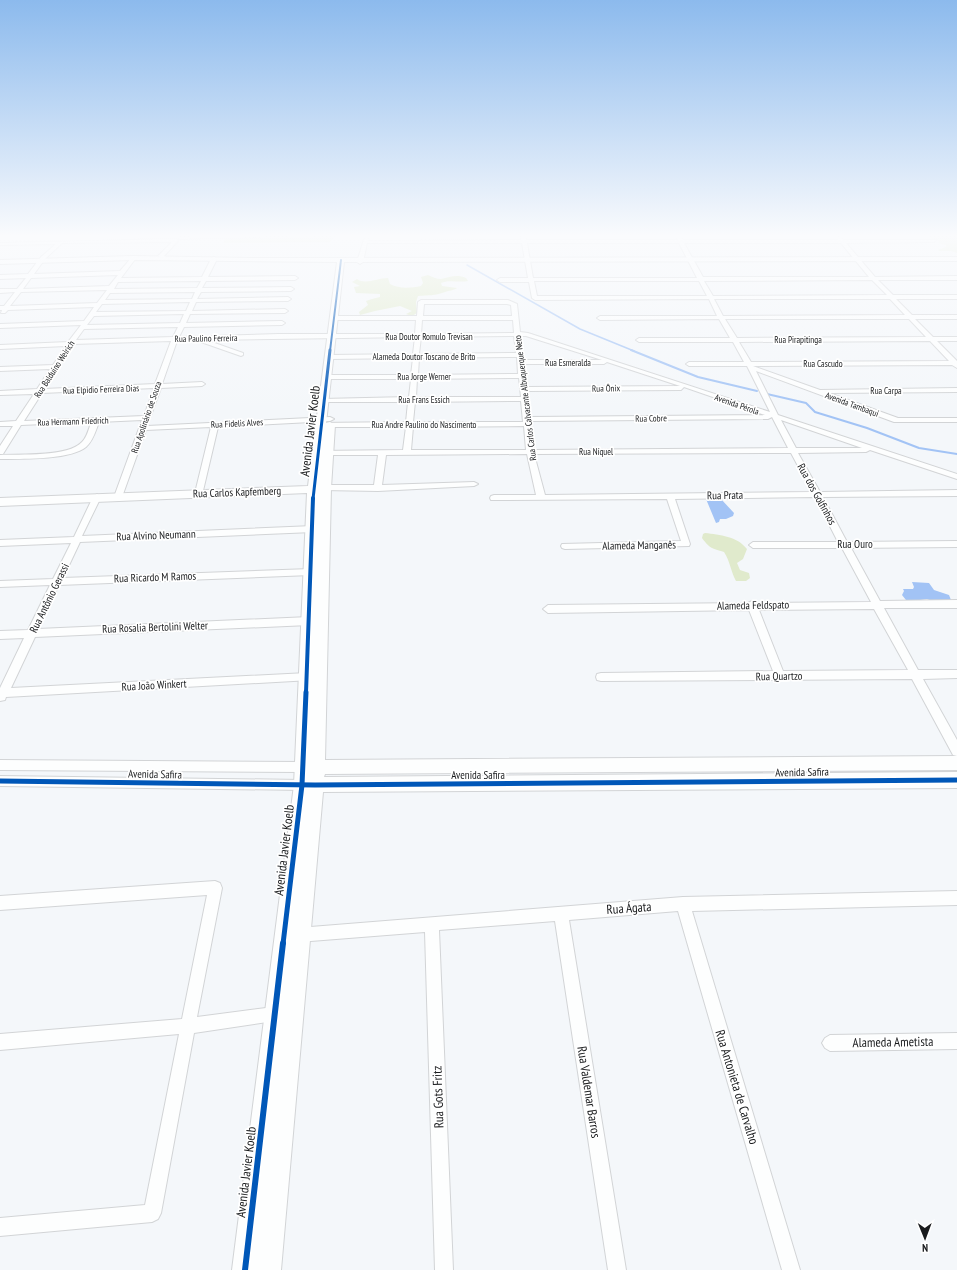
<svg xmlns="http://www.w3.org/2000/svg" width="957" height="1270" font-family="'PT Sans Narrow',sans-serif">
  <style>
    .green { fill: #e0eacc }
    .water { fill: #a2c3f5 }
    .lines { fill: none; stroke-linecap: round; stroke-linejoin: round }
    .stream-far1 { stroke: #a2c3f5; stroke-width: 1.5 }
    .stream { stroke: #a2c3f5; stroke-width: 2 }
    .street-casing { stroke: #d2d4d6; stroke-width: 2 }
    .secondary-casing { stroke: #d2d4d6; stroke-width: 2 }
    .street { fill: #fdfefe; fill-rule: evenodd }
    .secondary { fill: #fdfefe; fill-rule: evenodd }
    .cycleway-far4-casing { stroke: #fff; stroke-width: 3.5 }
    .cycleway-far3-casing { stroke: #fff; stroke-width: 5 }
    .cycleway-far2-casing { stroke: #fff; stroke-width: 6 }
    .cycleway-far1-casing { stroke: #fff; stroke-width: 8 }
    .cycleway-casing { stroke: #fff; stroke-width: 9 }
    .cycleway-far4 { stroke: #0057b8; stroke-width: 2 }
    .cycleway-far3 { stroke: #0057b8; stroke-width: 3 }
    .cycleway-far2 { stroke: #0057b8; stroke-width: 4 }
    .cycleway-far1 { stroke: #0057b8; stroke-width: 5 }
    .cycleway { stroke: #0057b8; stroke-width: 6 }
    .labels { text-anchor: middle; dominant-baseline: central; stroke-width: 3.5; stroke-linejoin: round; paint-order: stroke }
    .far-street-label { font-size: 9px; fill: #191b1d; stroke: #fff }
    .street-label { font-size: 11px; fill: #191b1d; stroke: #fff }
    .near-street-label { font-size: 13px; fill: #191b1d; stroke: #fff }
  </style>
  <rect width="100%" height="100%" fill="#f4f7fa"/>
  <g class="green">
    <polygon points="335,236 330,242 223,243 225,239"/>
    <polygon points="927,236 957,236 957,253 951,251 939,251 938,250 946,247 946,245 938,243 940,241"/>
    <path d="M428,275C432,277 437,279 441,279C450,277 457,274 466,278L468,281C459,283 449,279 441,283L442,286L457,288C453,291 449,290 445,292C434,296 429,295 418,296L416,302L417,313L412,316L406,314L412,311L400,306L375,311L360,315L359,312L368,305L366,301L372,299L380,297V294L356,293L354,287L360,286L352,282L357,279C365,285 378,278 388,278L390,284C399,289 411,288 421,286L423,283L421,277Z"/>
    <path d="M705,533C720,535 737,536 747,549L743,559L737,563L740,570L749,573L750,578L746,581H736C731,572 730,561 724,552C712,548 710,549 702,538L703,534Z"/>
  </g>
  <g class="water">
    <polygon points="716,497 721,499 734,513 733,516 726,519 720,519 719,522 716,523 706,499"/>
    <polygon points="912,582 929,583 934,590 949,595 951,600 935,602 927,599 913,601 906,600 902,595 904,591 903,589 913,589 914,587"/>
  </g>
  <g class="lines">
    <polyline class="stream-far1" points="467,265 580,329 634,351"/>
    <g class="stream">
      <polyline points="631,350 698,377 757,391"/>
      <polyline points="767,394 806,403 815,412 867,428 919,448 957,454"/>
    </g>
    <g class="street-casing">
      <g id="street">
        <polygon points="197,236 286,236 181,239 179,238 181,237"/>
        <path d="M365,236H369L368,241L521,240V236H525L526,240H678L676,236H681L683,240H839L838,238L840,237L844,240H936L934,242L846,243L875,277L957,276V280H878L893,295H957V299H896L912,315H957V319H915L933,337H957V341H937L957,361V368L952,365L753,366L820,390L957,388V392L829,393L898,418H957V422H894L756,371L778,415L957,474V479L870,450L866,452L798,453L820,492L957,490V496L823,497L847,542L957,541V547L851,548L880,601L957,600V608H884L918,670H957V678L923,679L957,740V756L953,755L912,679L601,681L597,680L596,677L597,674L601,673L773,671L749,610L548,613L543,609L548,605L748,603L752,601L756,603L871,602L842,548H753L749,545L753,542H838L815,497L675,499L690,544L689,546L565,549L562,548L561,546L562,544L681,541L667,499L491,500L490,498L491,496L494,495H536L527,454L386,455L382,485L474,482L478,484L474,486L378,491L322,490V486L325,485H374L378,455H317V451L403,450L406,427H321L317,425L318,423L406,422L408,402H324L322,401V399L409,397L411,379H326L323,377L326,375H411L413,358L329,359L326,357L329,355L413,354L415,337L206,340L243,353V355L241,356L201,342L200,340L177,341L162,384L202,382L205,384L202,386L161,388L147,426L330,417L334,419L330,421L218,427L202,495L199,496L195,493L211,427L146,430L122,497L118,500L114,497L142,420L99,422C96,430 93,441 86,447C70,460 21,459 0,459V455C19,454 69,457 82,442C87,437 89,429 91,422L21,425L3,454H0V446L13,426H0V422L16,421L34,394L0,395V391L37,389L50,369L0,371V367L53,365L66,346L0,349V345L68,342L81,325L0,328V324L84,321L94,307L8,310L5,313H1L2,310H0V306H4L15,292L0,293V289H17L26,278L0,279V275L28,274L41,257L56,244L0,245V243L175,239L179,240L164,256L168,258L165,260L158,256L172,242L62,243L45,259L34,274L120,271L133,256L136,258L121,278L202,277L211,259L214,257L217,259L208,277L295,276L298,278L295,280L206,281L202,288L291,287L294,289L291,291L201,292L197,299L288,297L291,299L288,301L196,302L192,311L285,309L288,311L285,313L190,314L186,323L282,321L285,323L282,325L184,327L179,337L279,334H415L416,320H333L330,318L333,316H417L418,302L421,300H508L517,304L520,332L528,333L770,412L747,366H689L686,364L689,362H744L733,342H639L636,340L639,338H730L719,319L600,320L597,318L600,316H717L709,299L535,300L532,298L529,282H500L497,280L500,278H528L522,243H367L363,262L360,264L357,262ZM527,243H679L697,278H533ZM684,243H841L869,277H703ZM118,275L109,286L23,289L31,278ZM872,280L887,295L713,296L704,281ZM201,281L197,288L114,289L118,282ZM534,281H699L707,296H537ZM107,290L97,303L10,306L21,292ZM195,292L192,299L105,300L110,293ZM714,299H890L905,315L723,316ZM190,302L186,311L96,312L102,304ZM424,304H507L511,305L512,316H423ZM184,314L180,323L87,325L94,316ZM725,319H909L926,337L737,338ZM422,320H513L514,333L421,334ZM178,327L173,337L76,340L84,329ZM514,336L516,353L419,354L421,337ZM521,336H526L602,360H523ZM171,341L155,384L44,389L73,344ZM930,341L949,361L751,362L739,342ZM517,357L518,374L418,375L419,358ZM607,362L680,386L526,387L524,364H604ZM519,378L521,397H416L417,379ZM684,387L765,415L530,417L527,391L681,390ZM154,388L144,416L24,421L42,393ZM521,401L523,422H413L415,402ZM772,417L788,448L534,450L530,421L768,419ZM781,420L862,448H796ZM524,426L526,450H411L413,427ZM791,453L812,492L545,495L534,454ZM874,609L908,670L783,671L759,610Z"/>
        <polygon points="97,494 101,497 82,536 313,526 317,529 313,532 80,542 63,578 311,569 316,572 311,575 59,585 38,629 309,617 312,618 314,621 312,624 309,625 35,637 11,688 307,673 311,674 312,677 311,680 6,697 5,700 0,701 0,688 24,638 0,639 0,631 28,630 50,585 0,587 0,581 53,579 71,543 0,546 0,540 74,537 93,497"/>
        <polygon points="0,760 303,762 307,763 309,767 307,771 303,772 0,770"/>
        <polygon points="0,776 302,780 306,781 308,785 306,789 302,790 0,786"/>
        <polygon points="215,881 220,883 222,888 197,1017 274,1007 279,1009 281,1014 279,1019 274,1021 194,1033 161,1213 158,1219 152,1222 0,1236 0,1218 145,1205 179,1034 0,1050 0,1034 182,1019 207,895 0,910 0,896"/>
        <polygon points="957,891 957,905 692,911 800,1270 782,1270 678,911 569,920 626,1270 608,1270 555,921 439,930 453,1270 435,1270 425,932 298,942 293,940 291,935 293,930 298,928 683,897"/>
        <polygon points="957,1033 957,1049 830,1051 825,1048 822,1043 825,1038 830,1035"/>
      </g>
    </g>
    <g class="secondary-casing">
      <polygon id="secondary" points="133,256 250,258 957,257 957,261 344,262 326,423 330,422 335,425 331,488 325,760 957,756 957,770 325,774 324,777 957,772 957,788 323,792 281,1270 232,1270 294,785 307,493 0,506 0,498 308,486 337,262 133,260 0,264 0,260"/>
    </g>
    <use href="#street" class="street"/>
    <use href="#secondary" class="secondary"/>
    <g class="cycleway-far4-casing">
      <polyline id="cycleway-far4" points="330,351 341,260"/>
    </g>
    <g class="cycleway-far3-casing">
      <polyline id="cycleway-far3" points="313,499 330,350"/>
    </g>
    <g class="cycleway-far2-casing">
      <polyline id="cycleway-far2" points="306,693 313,498"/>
    </g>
    <g class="cycleway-far1-casing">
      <g id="cycleway-far1">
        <polyline points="0,781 315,785 957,780"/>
        <polyline points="283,944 302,785 306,692"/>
      </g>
    </g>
    <g class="cycleway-casing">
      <polyline id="cycleway" points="245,1270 283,943"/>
    </g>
    <use href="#cycleway-far4" class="cycleway-far4"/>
    <use href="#cycleway-far3" class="cycleway-far3"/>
    <use href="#cycleway-far2" class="cycleway-far2"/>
    <use href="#cycleway-far1" class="cycleway-far1"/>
    <use href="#cycleway" class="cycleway"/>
  </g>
  <linearGradient id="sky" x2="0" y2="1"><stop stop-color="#8cbaed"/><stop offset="0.57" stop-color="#fafbfd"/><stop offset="1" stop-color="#fafbfd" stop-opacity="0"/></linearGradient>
  <rect width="957" height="414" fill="url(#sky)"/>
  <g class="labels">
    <g class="far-street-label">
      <text x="429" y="336">Rua Doutor Romulo Trevisan</text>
      <text transform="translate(206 338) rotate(-1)">Rua Paulino Ferreira</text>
      <text x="798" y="339">Rua Pirapitinga</text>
      <text x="424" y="356">Alameda Doutor Toscano de Brito</text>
      <text x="568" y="362">Rua Esmeralda</text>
      <text x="823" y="363">Rua Cascudo</text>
      <text transform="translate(54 369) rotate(-57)">Rua Balduino Weirich</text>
      <text x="424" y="376">Rua Jorge Werner</text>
      <text transform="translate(606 388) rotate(-1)">Rua Ônix</text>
      <text transform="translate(101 389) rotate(-2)">Rua Elpidio Ferreira Dias</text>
      <text x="886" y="390">Rua Carpa</text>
      <text transform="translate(525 398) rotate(-97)">Rua Carlos Calvacante Albuquerque Neto</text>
      <text x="424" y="399">Rua Frans Essich</text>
      <text transform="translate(737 404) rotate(19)">Avenida Pérola</text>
      <text transform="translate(852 404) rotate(20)">Avenida Tambaqui</text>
      <text transform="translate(146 417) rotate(-71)">Rua Apolinário de Souza</text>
      <text transform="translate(651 418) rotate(-1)">Rua Cobre</text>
      <text transform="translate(73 421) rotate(-2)">Rua Hermann Friedrich</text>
      <text transform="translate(237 423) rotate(-3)">Rua Fidelis Alves</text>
      <text x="424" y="424">Rua Andre Paulino do Nascimento</text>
      <text x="596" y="451">Rua Níquel</text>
    </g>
    <g class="street-label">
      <text transform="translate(237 492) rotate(-2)">Rua Carlos Kapfemberg</text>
      <text transform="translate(817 494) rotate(61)">Rua dos Golfinhos</text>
      <text transform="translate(725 495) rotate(-1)">Rua Prata</text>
      <text transform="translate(156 535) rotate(-2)">Rua Alvino Neumann</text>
      <text x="855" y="544">Rua Ouro</text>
      <text transform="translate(639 545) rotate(-1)">Alameda Manganês</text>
      <text transform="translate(155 577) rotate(-2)">Rua Ricardo M Ramos</text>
      <text transform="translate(49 598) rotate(-64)">Rua Antônio Gerassi</text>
      <text transform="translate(753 605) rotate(-1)">Alameda Feldspato</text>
      <text transform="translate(155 627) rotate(-2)">Rua Rosalia Bertolini Welter</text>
      <text transform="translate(779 676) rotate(-1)">Rua Quartzo</text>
      <text transform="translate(154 685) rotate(-3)">Rua João Winkert</text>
      <text transform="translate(802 772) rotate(-1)">Avenida Safira</text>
      <text transform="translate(155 774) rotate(1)">Avenida Safira</text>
      <text x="478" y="775">Avenida Safira</text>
    </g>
    <g class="near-street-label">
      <text transform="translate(310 431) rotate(-83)">Avenida Javier Koelb</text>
      <text transform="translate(284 850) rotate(-83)">Avenida Javier Koelb</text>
      <text transform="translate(629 908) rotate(-4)">Rua Ágata</text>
      <text transform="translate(893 1042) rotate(-1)">Alameda Ametista</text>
      <text transform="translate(737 1087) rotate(73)">Rua Antonieta de Carvalho</text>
      <text transform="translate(589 1092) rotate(81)">Rua Valdemar Barros</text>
      <text transform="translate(438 1097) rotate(-92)">Rua Gots Fritz</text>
      <text transform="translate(246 1172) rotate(-83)">Avenida Javier Koelb</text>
    </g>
  </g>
  <g transform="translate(925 1238) rotate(179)" stroke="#ffffff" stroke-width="3" paint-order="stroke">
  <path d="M0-3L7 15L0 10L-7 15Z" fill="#191b1d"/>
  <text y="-6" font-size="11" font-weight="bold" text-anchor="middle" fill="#191b1d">N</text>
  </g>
</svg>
